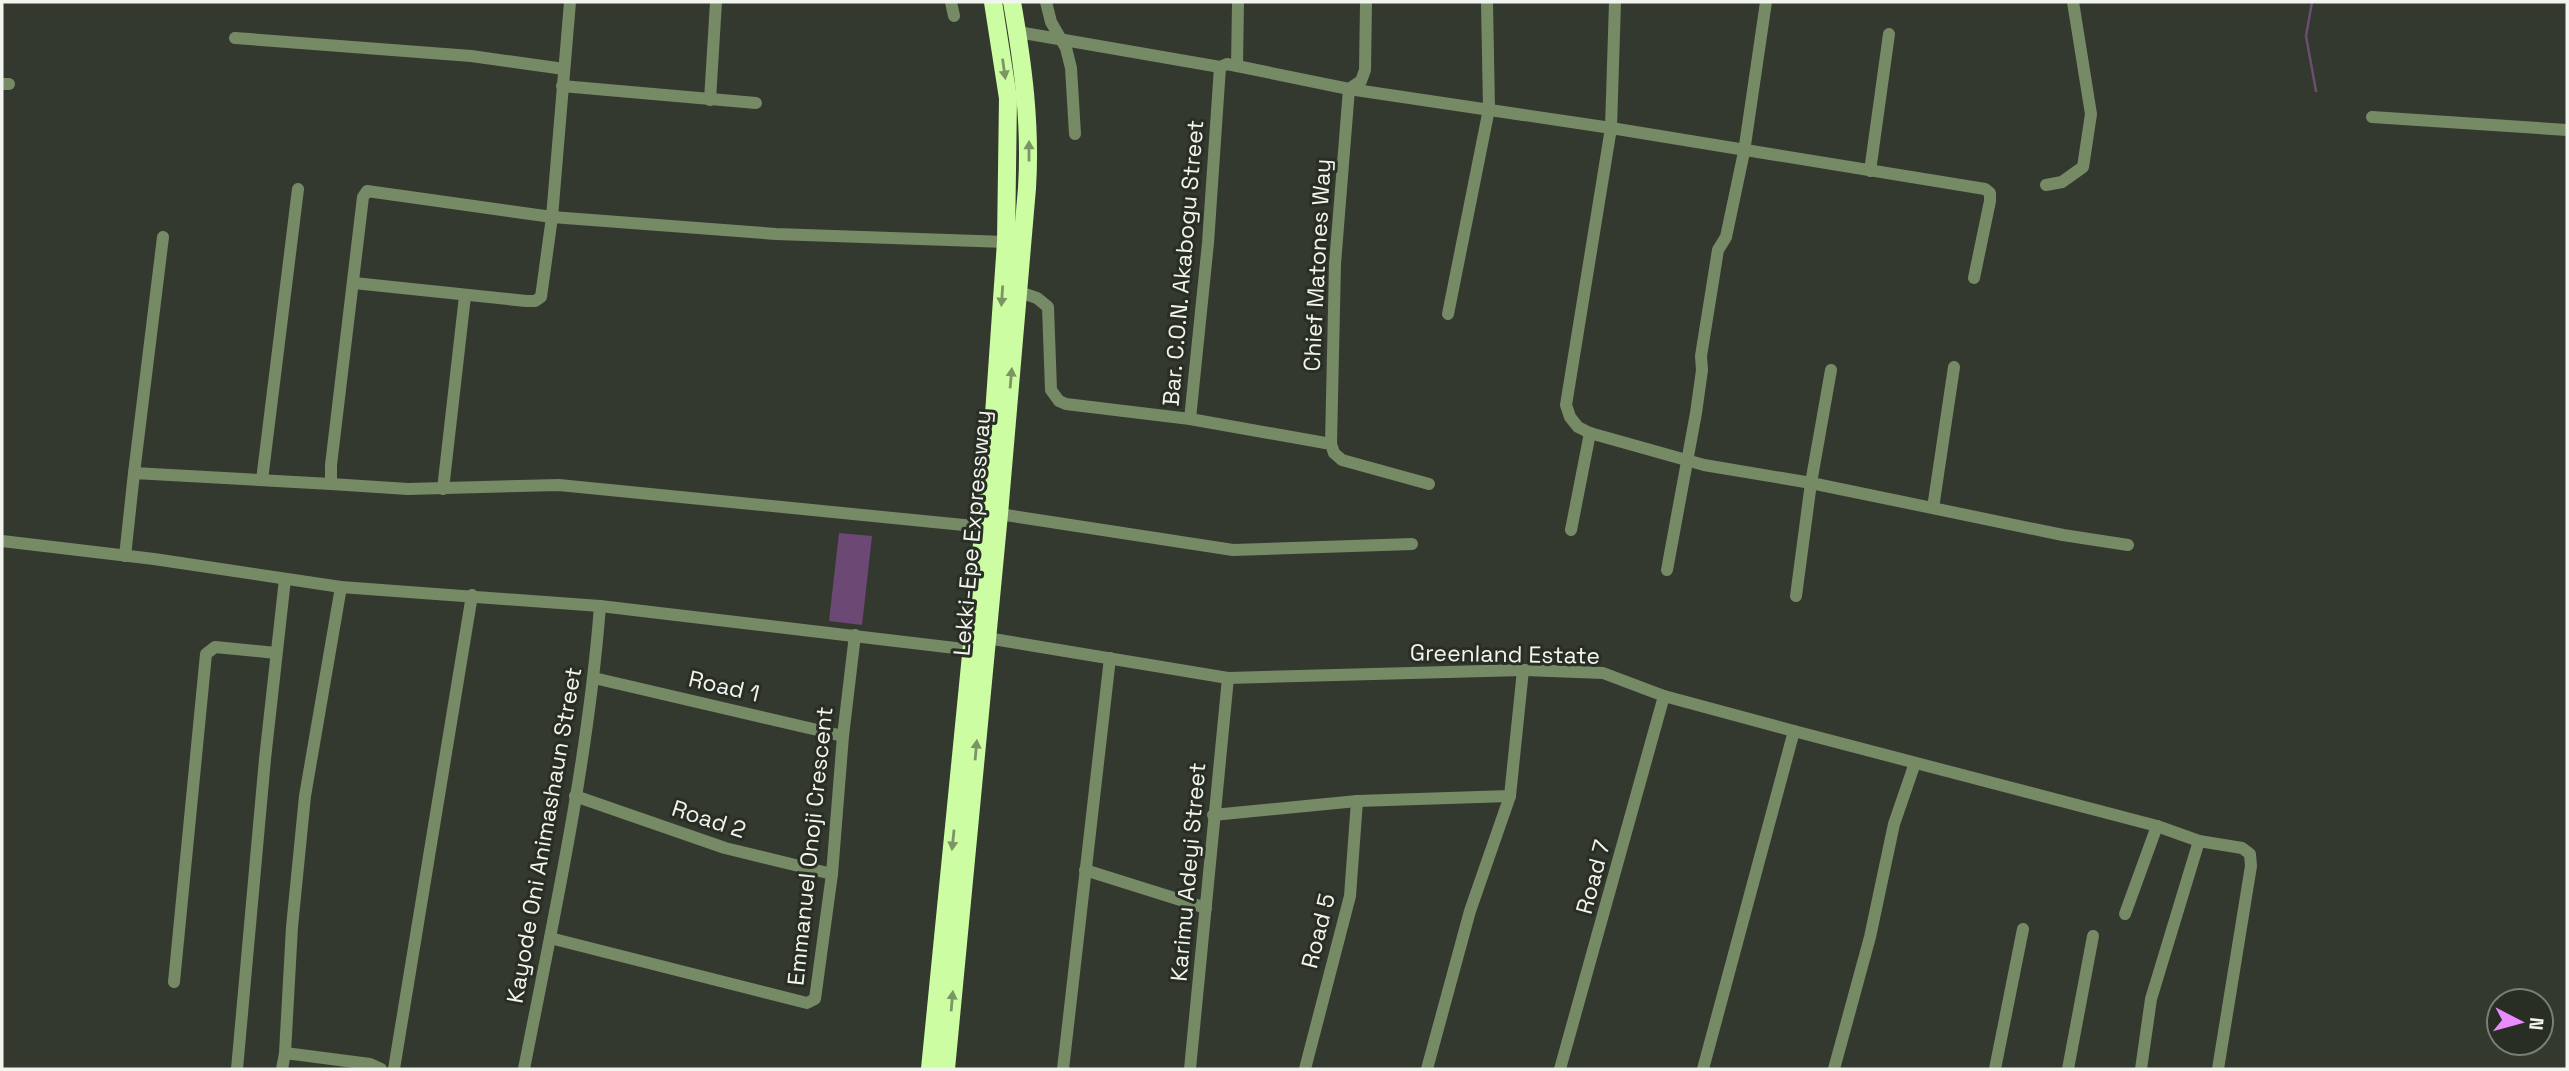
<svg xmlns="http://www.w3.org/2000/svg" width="2569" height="1071" font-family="'Space Grotesk',sans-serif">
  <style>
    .green { fill: #6c4974 }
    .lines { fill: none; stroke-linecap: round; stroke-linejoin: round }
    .stream { stroke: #6c4d71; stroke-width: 2.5 }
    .minor { stroke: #768a66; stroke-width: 12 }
    .highway { stroke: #cdfda2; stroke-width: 18 }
    .oneway { fill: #7b9664 }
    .labels { text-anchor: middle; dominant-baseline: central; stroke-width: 6; stroke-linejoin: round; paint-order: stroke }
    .street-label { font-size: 23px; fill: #f2f5ef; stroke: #292e25 }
  </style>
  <rect width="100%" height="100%" fill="#33392f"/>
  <polygon class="green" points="839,533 872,536 862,625 829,621"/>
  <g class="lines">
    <polyline class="stream" points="2312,2 2306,36 2316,91"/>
    <g class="minor">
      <polyline points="951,2 954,16"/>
      <polyline points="1046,2 1051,22 1066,48 1071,68 1075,134"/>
      <polyline points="1615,2 1611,128 1566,405 1570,417 1578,427 1590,433 1704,465 1811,483 2063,535 2128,545"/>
      <polyline points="1018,32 1220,67 1227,64 1349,89 1611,128 1985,189 1990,193 1990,201 1974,278"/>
      <polyline points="235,38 471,56 564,69"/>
      <polyline points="1237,66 1238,2"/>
      <polyline points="2,84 9,84"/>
      <polyline points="562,86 756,103"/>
      <polyline points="710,100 716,2"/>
      <polyline points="2372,117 2567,130"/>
      <polyline points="1870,171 1889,34"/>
      <polyline points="2046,185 2062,182 2083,167 2091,114 2073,2"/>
      <polyline points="354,283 526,301 535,301 541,297 552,217 570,2"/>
      <polyline points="1019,292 1037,298 1048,307 1051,390 1059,401 1066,404 1190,419 1331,444 1334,453 1342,460 1429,484"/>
      <polyline points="1448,314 1489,109 1487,2"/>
      <polyline points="1190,419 1208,243 1220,67"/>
      <polyline points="1331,444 1335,264 1349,89 1361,81 1365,70 1366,2"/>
      <polyline points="134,473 163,237"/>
      <polyline points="262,480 298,189"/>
      <polyline points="443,489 465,296"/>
      <polyline points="1933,508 1954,367"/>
      <polyline points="999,514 1233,550 1412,544"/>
      <polyline points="984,527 559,485 408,489 331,484 331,465 363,197 367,191 552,217 776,234 1006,242"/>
      <polyline points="1571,530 1590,433"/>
      <polyline points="2,541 154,559 341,587 600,606 972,650"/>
      <polyline points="125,556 134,473 331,484"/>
      <polyline points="1667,570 1696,413 1702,370 1701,356 1718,250 1726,237 1744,152 1766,2"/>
      <polyline points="1796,596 1811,483 1831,370"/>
      <polyline points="987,638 1228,678 1523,670 1603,673 1664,696 1794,731 1703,1069"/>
      <polyline points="594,678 843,736"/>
      <polyline points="1794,731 2157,826 2199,841 2151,999 2141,1069"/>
      <polyline points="575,796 725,848 832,874"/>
      <polyline points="1213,815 1357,801 1510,796"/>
      <polyline points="2199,841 2242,848 2250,854 2251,866 2218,1069"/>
      <polyline points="1085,870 1206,908"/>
      <polyline points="2125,914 2157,826"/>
      <polyline points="550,938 807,1003 815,999 832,874 843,736 855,635"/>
      <polyline points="174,982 206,654 215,647 276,653"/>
      <polyline points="285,1053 292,927 305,796 341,587"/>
      <polyline points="237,1069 265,759 285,579"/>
      <polyline points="282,1069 285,1053 370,1064 381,1069"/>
      <polyline points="394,1069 472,595"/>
      <path d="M524,1069C554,916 588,762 600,606"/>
      <polyline points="1063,1069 1110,658"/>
      <polyline points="1190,1069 1228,678"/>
      <polyline points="1305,1069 1350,896 1357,801"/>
      <polyline points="1427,1069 1470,911 1510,796 1523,670"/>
      <polyline points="1560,1069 1664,696"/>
      <polyline points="1834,1069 1870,937 1894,824 1915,763"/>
      <polyline points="1995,1069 2023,929"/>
      <polyline points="2068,1069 2093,936"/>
    </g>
    <g class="highway">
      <polyline points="930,1069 992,443 1006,242 1008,98 993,2"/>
      <path d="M946,1069L999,514L1027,188C1031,125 1023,64 1012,2"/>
    </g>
  </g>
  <defs><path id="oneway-solid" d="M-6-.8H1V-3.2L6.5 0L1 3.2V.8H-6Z" transform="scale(1.75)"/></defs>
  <g class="oneway">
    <use href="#oneway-solid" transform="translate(1004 69) rotate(82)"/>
    <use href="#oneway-solid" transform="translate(1029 151) rotate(-90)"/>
    <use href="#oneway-solid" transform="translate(1002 296) rotate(94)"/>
    <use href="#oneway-solid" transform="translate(1011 378) rotate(-85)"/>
    <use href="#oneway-solid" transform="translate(976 750) rotate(-85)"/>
    <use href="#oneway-solid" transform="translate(953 840) rotate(96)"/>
    <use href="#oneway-solid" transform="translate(952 1001) rotate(-85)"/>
  </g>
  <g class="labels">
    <g class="street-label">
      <text transform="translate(1183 263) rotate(-85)">Bar. C.O.N. Akabogu Street</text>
      <text transform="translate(1317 265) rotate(-87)">Chief Matones Way</text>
      <text transform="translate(972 533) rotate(-85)">Lekki-Epe Expressway</text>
      <text transform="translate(1505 654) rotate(1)">Greenland Estate</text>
      <text transform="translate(724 686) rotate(13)">Road 1</text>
      <text transform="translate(709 819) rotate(18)">Road 2</text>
      <text transform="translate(544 835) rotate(-80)">Kayode Oni Animashaun Street</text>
      <text transform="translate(810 846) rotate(-84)">Emmanuel Onoji Crescent</text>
      <text transform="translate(1188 872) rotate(-85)">Karimu Adeyi Street</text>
      <text transform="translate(1593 877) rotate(-75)">Road 7</text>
      <text transform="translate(1318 931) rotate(-76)">Road 5</text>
    </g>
  </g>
  <rect width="2569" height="1071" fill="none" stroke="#f2f5ef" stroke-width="7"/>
  <g transform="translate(2520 1022) rotate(96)"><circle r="33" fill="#292e25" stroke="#797e76" stroke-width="2"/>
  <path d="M0-5L12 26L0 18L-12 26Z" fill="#e98dfe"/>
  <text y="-10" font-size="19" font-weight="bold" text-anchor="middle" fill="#f2f5ef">N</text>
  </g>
</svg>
